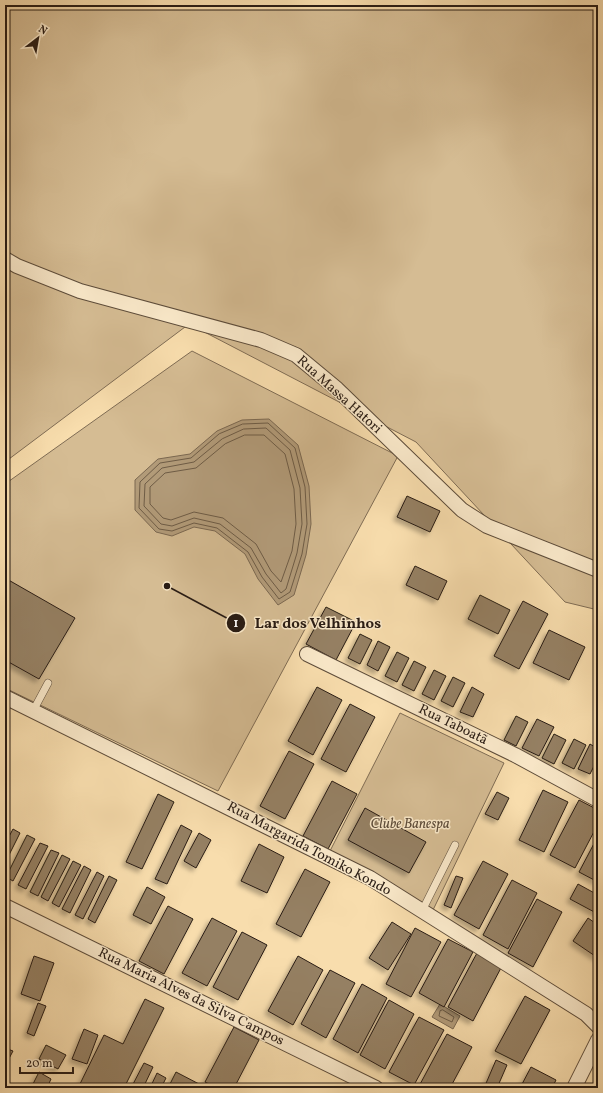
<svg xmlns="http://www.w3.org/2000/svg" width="603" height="1093" font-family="Vollkorn,serif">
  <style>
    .green { fill: #d5bc93; stroke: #7f6c54 }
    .water { fill: #b29b79; stroke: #7b6851 }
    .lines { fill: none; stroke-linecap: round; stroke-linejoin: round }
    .shore { stroke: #6e5c46; stroke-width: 1 }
    .building { fill: #958064; stroke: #291c14; filter: url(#shadow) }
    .service-casing { stroke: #5d4c3a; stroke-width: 8 }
    .minor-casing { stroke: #5d4c3a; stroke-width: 16 }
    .service { stroke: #fae9ca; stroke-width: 7 }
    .minor { stroke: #fae9ca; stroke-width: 14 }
    .labels { text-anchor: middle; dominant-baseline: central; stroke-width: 3; stroke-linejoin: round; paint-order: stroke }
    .street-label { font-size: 14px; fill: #291c14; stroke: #fae9ca }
    .park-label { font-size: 14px; font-style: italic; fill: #5d4c3a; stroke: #fae9ca }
    .leader { fill: none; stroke: #291c14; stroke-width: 1.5 }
    .callout-dot { fill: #291c14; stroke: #fae9ca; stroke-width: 1.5 }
    .mark-label { font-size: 12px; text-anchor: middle; font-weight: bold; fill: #fff }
    .callout-label { font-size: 15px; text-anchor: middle; font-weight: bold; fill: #291c14; stroke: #fae9ca; stroke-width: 3; stroke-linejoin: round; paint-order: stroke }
  </style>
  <defs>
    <filter id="shadow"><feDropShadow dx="-3.5" dy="3.5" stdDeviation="2" flood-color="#0004"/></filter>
  </defs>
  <rect width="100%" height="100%" fill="#f8ddad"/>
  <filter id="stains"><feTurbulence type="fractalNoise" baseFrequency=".005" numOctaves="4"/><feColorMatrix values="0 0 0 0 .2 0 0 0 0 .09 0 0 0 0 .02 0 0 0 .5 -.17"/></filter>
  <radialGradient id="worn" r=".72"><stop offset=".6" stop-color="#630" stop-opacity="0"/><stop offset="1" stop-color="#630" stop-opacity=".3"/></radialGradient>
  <g class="green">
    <polygon points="5,5 598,5 598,610 565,602 416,442 189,324 5,462"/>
    <polygon points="192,351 398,456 218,791 5,688 5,484"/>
    <polygon points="400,713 504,763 433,910 330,851"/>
  </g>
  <g class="water">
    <polygon points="269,419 298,445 309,486 311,524 306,555 294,595 278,605 258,579 245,554 215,531 194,527 172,536 156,532 135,510 135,480 158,459 190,454 217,431 242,420"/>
    <polygon points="440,1004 460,1016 453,1029 432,1017"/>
  </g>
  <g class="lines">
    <g class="shore">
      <polygon points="243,424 268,423 295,448 305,487 307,524 302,554 290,592 279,599 262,577 248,552 217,528 194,523 172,531 159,529 139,508 140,482 160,463 191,458 219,434"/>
      <polygon points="244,429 266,428 290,450 300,488 302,524 297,553 286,589 281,593 266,574 251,548 220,524 194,518 172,526 161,524 144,506 145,484 162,468 194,462 222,439"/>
      <polygon points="245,435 264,435 285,454 294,489 296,524 292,551 281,582 271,571 256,544 223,518 194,512 171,520 163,518 150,504 150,487 165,473 196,468 225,444"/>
      <polygon points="443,1010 454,1017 452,1022 439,1016 440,1011"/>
    </g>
  </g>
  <g class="building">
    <polygon points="407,496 440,511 430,532 397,517"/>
    <polygon points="415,566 447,581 438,600 406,585"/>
    <polygon points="5,578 75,618 39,679 5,660"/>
    <polygon points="480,595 510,610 498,634 468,619"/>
    <polygon points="523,601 548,614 519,669 494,656"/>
    <polygon points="326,607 356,622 336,660 306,644"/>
    <polygon points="549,630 585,647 569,680 533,663"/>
    <polygon points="360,634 372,640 360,664 348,658"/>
    <polygon points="378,641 390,647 378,671 367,665"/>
    <polygon points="397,652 409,658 397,682 385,676"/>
    <polygon points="414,661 426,667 414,691 402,685"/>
    <polygon points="434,670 446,676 434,700 422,694"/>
    <polygon points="453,677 465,683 453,707 441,701"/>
    <polygon points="317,687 342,700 313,755 288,741"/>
    <polygon points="472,687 484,694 473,717 460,712"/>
    <polygon points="350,704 375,717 346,772 321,759"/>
    <polygon points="516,716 528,722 516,746 504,740"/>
    <polygon points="537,719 554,727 539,756 522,748"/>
    <polygon points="554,734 566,740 554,764 542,758"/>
    <polygon points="574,739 586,745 574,769 562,763"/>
    <polygon points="590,744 598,749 598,758 590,774 578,769"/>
    <polygon points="289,751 314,764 285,819 260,806"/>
    <polygon points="332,781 357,794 328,849 303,836"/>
    <polygon points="543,790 568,802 544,852 519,840"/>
    <polygon points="497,792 509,798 498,820 485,814"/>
    <polygon points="158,794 174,802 142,869 126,862"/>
    <polygon points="579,800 598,810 598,824 575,868 550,855"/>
    <polygon points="365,808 426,842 409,873 348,840"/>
    <polygon points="181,825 192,831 167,884 155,879"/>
    <polygon points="13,829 20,833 5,863 5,844"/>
    <polygon points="199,833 211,840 196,868 184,861"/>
    <polygon points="27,835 35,839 13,881 6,877"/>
    <polygon points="598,836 598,882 579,872"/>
    <polygon points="40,843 48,846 26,889 18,885"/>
    <polygon points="259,844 284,857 267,893 241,881"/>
    <polygon points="51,850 59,853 38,896 30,892"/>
    <polygon points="62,855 70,859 48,901 41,897"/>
    <polygon points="73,861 81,865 59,907 52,903"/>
    <polygon points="483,861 508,874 479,929 454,915"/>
    <polygon points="84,866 91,870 70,913 62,909"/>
    <polygon points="305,869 330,882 301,937 276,924"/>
    <polygon points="97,872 104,876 83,919 75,915"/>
    <polygon points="109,876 117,880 95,923 88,919"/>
    <polygon points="456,876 463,878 451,908 444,905"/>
    <polygon points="512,880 537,893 508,949 483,935"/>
    <polygon points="578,884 598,895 598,914 570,899"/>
    <polygon points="147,887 165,897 151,924 133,915"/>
    <polygon points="537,899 562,912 533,967 508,953"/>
    <polygon points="168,906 193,919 164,974 139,961"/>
    <polygon points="212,918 237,931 207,986 182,973"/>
    <polygon points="588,918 598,925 598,958 573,941"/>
    <polygon points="392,922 411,934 388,970 369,958"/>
    <polygon points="415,928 441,942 411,997 386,984"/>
    <polygon points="242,932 267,945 238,1000 213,987"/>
    <polygon points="448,939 473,952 444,1007 419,993"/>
    <polygon points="477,953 502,966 473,1021 448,1007"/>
    <polygon points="34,956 54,963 40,1001 21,994"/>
    <polygon points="298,956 323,970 293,1025 268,1011"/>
    <polygon points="330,970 355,983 326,1038 301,1024"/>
    <polygon points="362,984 387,998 358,1053 333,1039"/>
    <polygon points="525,996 550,1010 521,1064 495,1051"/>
    <polygon points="145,999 164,1008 124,1088 78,1088 104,1035 123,1044"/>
    <polygon points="389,1000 414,1014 385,1069 360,1055"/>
    <polygon points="38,1003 46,1006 34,1036 27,1033"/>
    <polygon points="419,1017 444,1030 414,1085 389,1072"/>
    <polygon points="234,1027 259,1040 234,1088 217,1088 205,1082"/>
    <polygon points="84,1029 98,1035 87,1064 72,1059"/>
    <polygon points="447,1034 472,1047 450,1088 418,1088"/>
    <polygon points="46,1045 66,1055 58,1069 39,1059"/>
    <polygon points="5,1048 13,1051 5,1066"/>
    <polygon points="496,1060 507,1065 497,1088 484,1088"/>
    <polygon points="144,1063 153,1067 143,1088 131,1088"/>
    <polygon points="531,1067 556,1080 552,1088 520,1088"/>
    <polygon points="39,1072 51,1079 47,1088 31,1088"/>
    <polygon points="176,1072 201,1085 200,1088 168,1088"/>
    <polygon points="157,1073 166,1078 161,1088 150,1088"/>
    <polygon points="7,1084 16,1088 5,1088"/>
    <polygon points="310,1084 318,1088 308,1088"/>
  </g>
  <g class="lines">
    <g class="service-casing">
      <g id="service">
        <polyline points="33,711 48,683"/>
        <polyline points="422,911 455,845"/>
      </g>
    </g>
    <g class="minor-casing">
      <g id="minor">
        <polyline points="5,259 17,266 80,291 261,340 296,355 337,389 462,510 487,526 598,570"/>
        <polyline points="307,654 515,755 598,800"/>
        <polyline points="5,697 370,878 586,1014 598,1026"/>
        <polyline points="5,906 376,1088"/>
        <polyline points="574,1088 598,1040"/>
      </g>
    </g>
    <use href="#service" class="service"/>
    <use href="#minor" class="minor"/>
  </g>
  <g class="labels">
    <g class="street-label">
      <text transform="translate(339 395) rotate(42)">Rua Massa Hatori</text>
      <text transform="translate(453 725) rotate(26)">Rua Taboatã</text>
      <text transform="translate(309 849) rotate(28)">Rua Margarida Tomiko Kondo</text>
      <text transform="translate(191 997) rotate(26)">Rua Maria Alves da Silva Campos</text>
    </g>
    <g class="park-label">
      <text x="410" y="824">Clube Banespa</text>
    </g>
  </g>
  <path class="leader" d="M167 586L236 623"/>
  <g class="callout-dot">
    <circle cx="167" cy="586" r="4"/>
    <circle cx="236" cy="623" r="10"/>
  </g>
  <g class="mark-label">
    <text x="236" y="627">1</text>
  </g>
  <g class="callout-label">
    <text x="318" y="628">Lar dos Velhinhos</text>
  </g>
  <rect width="603" height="1093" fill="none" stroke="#f8ddad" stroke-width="20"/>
  <rect x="6" y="6" width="591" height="1081" fill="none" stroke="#291c14" stroke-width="2"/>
  <rect x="10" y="10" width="583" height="1073" fill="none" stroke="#291c14"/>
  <g transform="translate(38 38) rotate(31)" stroke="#fae9ca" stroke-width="3" paint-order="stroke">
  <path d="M0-3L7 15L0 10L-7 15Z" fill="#291c14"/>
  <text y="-6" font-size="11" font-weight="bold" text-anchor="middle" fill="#291c14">N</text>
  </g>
  <path d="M20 1067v6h53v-6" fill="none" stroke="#291c14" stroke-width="2"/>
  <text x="26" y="1067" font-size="12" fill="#291c14" stroke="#fae9ca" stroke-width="3" paint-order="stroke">20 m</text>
  <rect width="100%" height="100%" filter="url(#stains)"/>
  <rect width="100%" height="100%" fill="url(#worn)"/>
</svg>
